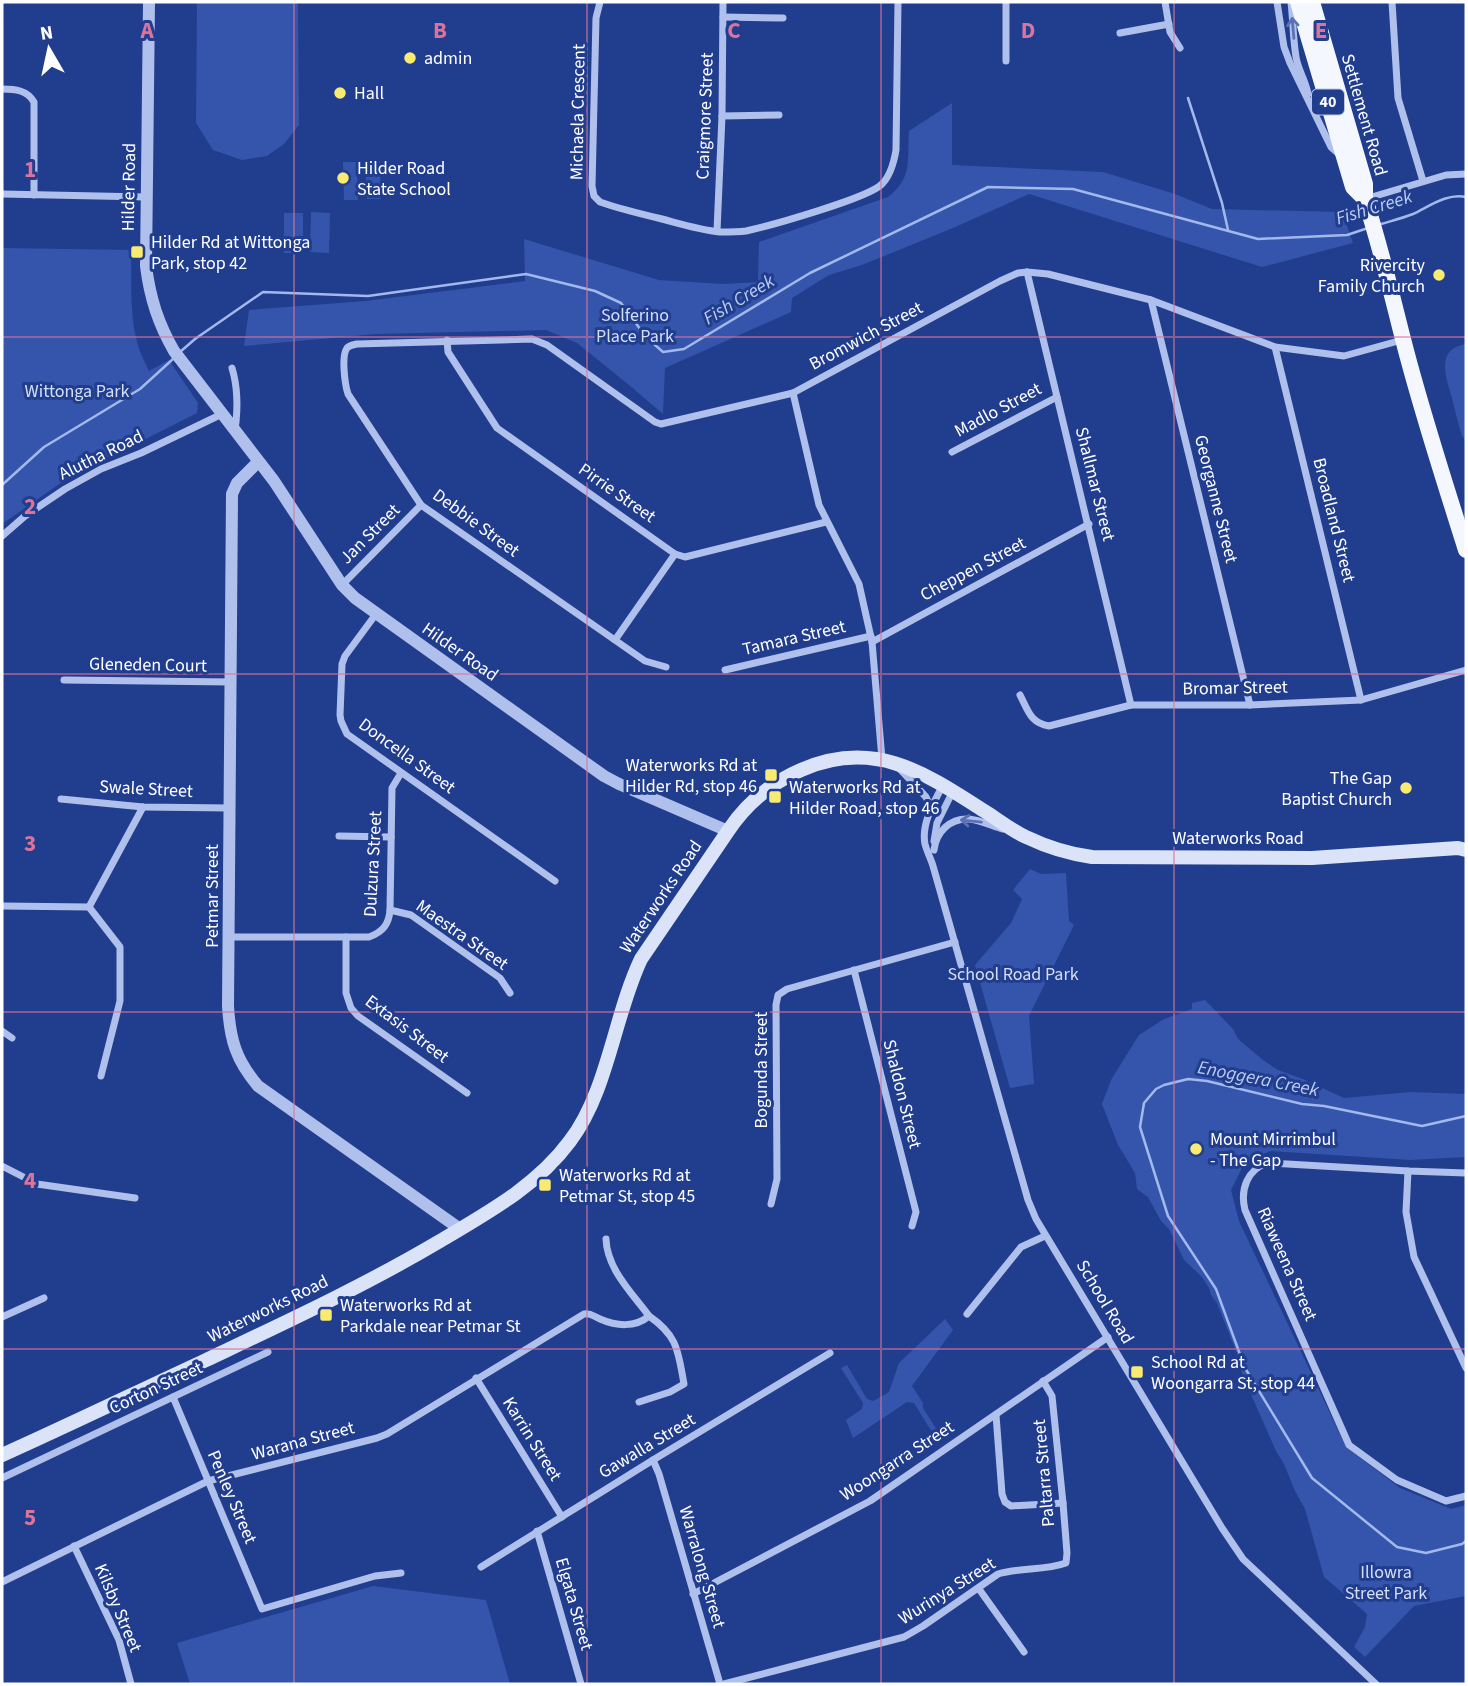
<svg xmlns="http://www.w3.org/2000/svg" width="1468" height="1686" font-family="'Source Sans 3',sans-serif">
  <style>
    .green { fill: #3455ab }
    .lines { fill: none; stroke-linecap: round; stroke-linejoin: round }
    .stream { stroke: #a3b9ed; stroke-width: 2.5 }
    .minor { stroke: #b0c0ec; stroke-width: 7 }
    .tertiary { stroke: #b0c0ec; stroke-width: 12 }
    .secondary { stroke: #dbe3f9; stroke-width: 14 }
    .primary { stroke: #f5f7ff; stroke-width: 16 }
    .oneway { stroke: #5a71b4 }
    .grid { fill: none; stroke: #da749d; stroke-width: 2; stroke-opacity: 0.55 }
    .poi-dot { fill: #f9ea71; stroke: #213d8e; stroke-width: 2.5 }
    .labels { text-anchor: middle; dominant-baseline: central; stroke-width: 6; stroke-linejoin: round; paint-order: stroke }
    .shield { fill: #213d8e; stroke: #bcc5dd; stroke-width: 2 }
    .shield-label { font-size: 16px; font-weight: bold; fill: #fff }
    .poi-label { font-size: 18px; fill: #fff; stroke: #213d8e; text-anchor: start }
    .street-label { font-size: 18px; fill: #fff; stroke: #213d8e }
    .park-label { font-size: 18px; fill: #d5dff9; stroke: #213d8e }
    .water-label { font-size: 19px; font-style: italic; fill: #bccbf3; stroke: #213d8e }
    .grid-label { font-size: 23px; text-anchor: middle; font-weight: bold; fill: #da749d; stroke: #213d8e; stroke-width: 6; stroke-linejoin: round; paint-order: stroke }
  </style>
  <rect width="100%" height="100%" fill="#213d8e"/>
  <g class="green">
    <polygon points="197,2 298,2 299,125 284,144 267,156 242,160 213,150 196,123"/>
    <path d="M952,103V165L1103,172L1175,194L1212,209L1342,212L1353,243L1262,267L1029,194L953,228L862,265L829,275L792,298L791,312L665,368L663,414L629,385L577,343L546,330L376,334L244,346L249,310L365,301L525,281L524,239L659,280L723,284L758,282L759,242L888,197C913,178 907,160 909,131Z"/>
    <polygon points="365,161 380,161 381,199 367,199"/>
    <polygon points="343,162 357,162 358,200 344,200"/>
    <polygon points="311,212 330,213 329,253 310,252"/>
    <rect x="284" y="213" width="19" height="40"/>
    <path d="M2,248L131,250C132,280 129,315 138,345C140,353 145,362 149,371L169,360L198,403L197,413L65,480L2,524Z"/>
    <path d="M1466,344V441L1462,436C1458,423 1455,411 1452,398C1446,377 1435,349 1466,344Z"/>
    <polygon points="1030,869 1041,874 1066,873 1069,921 1074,925 1029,1016 1034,1084 1010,1088 975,965 1011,923 1022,899 1013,890"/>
    <polygon points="1205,1000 1233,1029 1238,1039 1263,1060 1278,1070 1303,1079 1344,1098 1410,1092 1466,1094 1466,1157 1410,1160 1270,1151 1245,1162 1231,1190 1239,1221 1346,1447 1400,1488 1451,1509 1466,1505 1466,1596 1414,1606 1365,1657 1354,1647 1365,1627 1367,1614 1324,1577 1305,1509 1295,1491 1284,1464 1276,1451 1242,1374 1239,1359 1217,1303 1211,1295 1209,1288 1202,1277 1184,1260 1169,1229 1161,1221 1148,1197 1137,1189 1135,1173 1118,1145 1102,1104 1111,1080 1139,1035 1164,1019 1192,1009 1192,1003"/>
    <polygon points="945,1319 953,1330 912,1386 923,1403 923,1408 940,1435 945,1436 935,1443 935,1437 914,1403 907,1402 853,1438 846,1420 862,1409 863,1403 841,1368 847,1365 867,1399 873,1401 889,1392 899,1363"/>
    <polygon points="373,1586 486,1600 510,1684 190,1684 177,1643"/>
  </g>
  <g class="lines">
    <g class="stream">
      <polyline points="1188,98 1222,203 1228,230"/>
      <path d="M1381,224C1391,221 1403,218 1413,214C1430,206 1447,193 1466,197"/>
      <polyline points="180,352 195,339 263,292 368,296 526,274 595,291 621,303 646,337 663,352 684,349 810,273 988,187 1073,189 1258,239 1347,235 1368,228"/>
      <polyline points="2,485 44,447 140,389 173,359"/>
      <polyline points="1466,1116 1422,1126 1324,1106 1302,1104 1207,1081 1188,1079 1164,1085 1156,1089 1144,1103 1140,1127 1168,1216 1216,1289 1245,1368 1312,1478 1397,1547 1426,1553 1462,1544 1466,1541"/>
    </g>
    <g class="minor">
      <path d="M600,2L596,18L592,186L594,196L600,202C620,209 641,214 662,219C681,224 701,230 720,232C729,232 738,232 746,231C769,226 869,198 882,184C891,175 894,162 896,150L898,2"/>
      <polyline points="1006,2 1006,61"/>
      <polyline points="1165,2 1170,32 1180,48"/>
      <polyline points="1277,2 1284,47 1290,63 1331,147 1339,154"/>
      <path d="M1291,2C1293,20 1293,39 1296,57C1298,70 1306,81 1308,94"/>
      <polyline points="1392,2 1398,98 1423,181"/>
      <polyline points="723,17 783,18"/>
      <polyline points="1120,33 1169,24"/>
      <path d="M2,89C15,89 27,90 34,102V195"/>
      <polyline points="722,116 779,115"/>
      <polyline points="2,194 146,197"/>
      <polyline points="1365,199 1446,175 1466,174"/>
      <polyline points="717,231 722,116 723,2"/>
      <polyline points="1027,272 1131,705"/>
      <polyline points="1151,300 1250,705"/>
      <polyline points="447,340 448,352 497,428 675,554 685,557 826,522"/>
      <polyline points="1275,347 1361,700"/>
      <path d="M232,368C238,388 238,409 235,430"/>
      <polyline points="793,393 819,505 859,584 872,642 882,759"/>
      <polyline points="952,452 1057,397"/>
      <polyline points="2,536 25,516 65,489 101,469 141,453 222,414"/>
      <polyline points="342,585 421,505"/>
      <polyline points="376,614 345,656 342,664 340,715 341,721 347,734 555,881"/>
      <polyline points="615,640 675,554"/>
      <polyline points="872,642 1089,524"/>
      <path d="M666,667L645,661L421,505L348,394C345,385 341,356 347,348C350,345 353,345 357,344L532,339L547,345L655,422L661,424L793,393L1000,281L1018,273L1027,272L1048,274L1151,300L1275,347L1344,356L1402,340"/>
      <polyline points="725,670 871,636"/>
      <polyline points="64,680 231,682"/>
      <path d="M1020,695C1028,710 1030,723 1049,726L1131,705H1250L1361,700L1466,670"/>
      <polyline points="900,769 926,797 931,808"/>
      <path d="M943,785C934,802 921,824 925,844C927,852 931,859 933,866L1028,1200L1036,1219L1222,1528L1243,1559L1376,1684"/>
      <polyline points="61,799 143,807 230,808"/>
      <polyline points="339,836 391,837"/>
      <polyline points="934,841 937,823 953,791"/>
      <path d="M934,850C936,832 950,818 969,819C980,820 992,826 1003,829"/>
      <polyline points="2,906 89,907 143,807"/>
      <polyline points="89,907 120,947 120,1001 101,1076"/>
      <polyline points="390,910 411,915 500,978 510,993"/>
      <path d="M229,937H369C383,932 389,924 390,910L392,788L401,773"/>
      <polyline points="346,937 346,993 351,1008 358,1016 467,1093"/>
      <polyline points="854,970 916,1212 912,1226"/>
      <polyline points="2,1031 12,1038"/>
      <polyline points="2,1166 37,1184 135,1198"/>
      <polyline points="1408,1171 1406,1212 1414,1257 1466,1368"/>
      <path d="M1466,1173L1408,1171L1268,1163C1247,1169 1240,1190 1245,1210L1349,1445L1397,1480L1446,1501L1466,1496"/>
      <polyline points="771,1204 777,1179 776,1005 778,995 787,989 955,942"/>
      <path d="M606,1239C607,1269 632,1293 649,1316"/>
      <polyline points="967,1314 1021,1247 1045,1236"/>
      <polyline points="2,1317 44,1298"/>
      <polyline points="476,1378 562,1517"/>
      <polyline points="173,1397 262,1609 375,1576 401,1573"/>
      <polyline points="996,1415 1002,1494 1005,1502 1011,1506 1063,1503"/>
      <polyline points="653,1460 659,1474 720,1684"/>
      <polyline points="2,1478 268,1352"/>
      <polyline points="537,1531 581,1684"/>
      <polyline points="74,1546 119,1640 131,1684"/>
      <polyline points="481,1567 653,1460 830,1353"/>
      <path d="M2,1582L208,1481L377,1438L387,1434L584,1314C591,1313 593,1316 600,1319C616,1326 635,1328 649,1316C678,1336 678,1351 684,1384L670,1392L639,1402"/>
      <polyline points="979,1589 1024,1652"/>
      <polyline points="693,1594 870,1501 1108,1337"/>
      <path d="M724,1684L904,1637L923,1626L998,1574C1020,1567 1044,1571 1066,1563L1067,1553L1063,1503L1052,1396L1043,1381"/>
    </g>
    <g class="tertiary">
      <path d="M149,2L146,266C150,298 158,323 174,351L274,481L342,585L355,598L604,776L619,784L728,831"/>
      <path d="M258,462L237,483L232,494L228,1006C230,1040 236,1060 258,1086L460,1229"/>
    </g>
    <path class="secondary" d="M2,1455C69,1425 137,1392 204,1361C284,1323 364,1286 440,1241C487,1213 537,1186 570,1141C608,1091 614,1016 641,959L728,831C746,804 771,783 801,770C876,737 928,775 989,814C1001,822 1013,831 1026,837C1047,847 1069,854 1092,857L1312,858L1458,848L1466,850"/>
    <g class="primary">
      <polyline points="1298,2 1353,187 1365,199"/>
      <path d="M1312,2L1365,184V199C1380,245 1391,292 1403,339C1421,410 1444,480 1466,550"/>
    </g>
  </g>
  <defs><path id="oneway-shaft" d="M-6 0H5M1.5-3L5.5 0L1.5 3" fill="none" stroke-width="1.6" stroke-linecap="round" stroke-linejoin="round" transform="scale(1.75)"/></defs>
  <g class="oneway">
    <use href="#oneway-shaft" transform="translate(1293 28) rotate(-95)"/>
    <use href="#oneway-shaft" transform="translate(971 821) rotate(-174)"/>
  </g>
  <path class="grid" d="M294,2V1684M587,2V1684M881,2V1684M1174,2V1684M2,337H1466M2,674H1466M2,1012H1466M2,1349H1466"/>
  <g class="poi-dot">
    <circle cx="410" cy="58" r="7"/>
    <circle cx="340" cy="93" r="7"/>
    <circle cx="343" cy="178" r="7"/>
    <rect x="130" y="245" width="14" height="14" rx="3.5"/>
    <circle cx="1439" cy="275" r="7"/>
    <rect x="764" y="768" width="14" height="14" rx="3.5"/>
    <circle cx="1406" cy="788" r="7"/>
    <rect x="768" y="790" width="14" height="14" rx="3.5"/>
    <circle cx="1196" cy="1149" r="7"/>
    <rect x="538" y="1178" width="14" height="14" rx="3.5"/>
    <rect x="319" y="1308" width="14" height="14" rx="3.5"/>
    <rect x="1130" y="1365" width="14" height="14" rx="3.5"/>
  </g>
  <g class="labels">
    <rect class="shield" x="1312" y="89.5" width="32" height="25" rx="5"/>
    <g class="shield-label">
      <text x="1328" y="102">40</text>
    </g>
    <g class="poi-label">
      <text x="424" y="58">admin</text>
      <text x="354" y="93">Hall</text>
      <text x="357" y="168">Hilder Road<tspan x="357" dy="21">State School</tspan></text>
      <text x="151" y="242">Hilder Rd at Wittonga<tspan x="151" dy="21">Park, stop 42</tspan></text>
      <text x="1425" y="265" text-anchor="end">Rivercity<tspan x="1425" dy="21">Family Church</tspan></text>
      <text x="757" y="765" text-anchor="end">Waterworks Rd at<tspan x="757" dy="21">Hilder Rd, stop 46</tspan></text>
      <text x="1392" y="778" text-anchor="end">The Gap<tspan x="1392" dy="21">Baptist Church</tspan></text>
      <text x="789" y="787">Waterworks Rd at<tspan x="789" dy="21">Hilder Road, stop 46</tspan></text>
      <text x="1210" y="1139">Mount Mirrimbul<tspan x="1210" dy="21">- The Gap</tspan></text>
      <text x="559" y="1175">Waterworks Rd at<tspan x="559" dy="21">Petmar St, stop 45</tspan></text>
      <text x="340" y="1305">Waterworks Rd at<tspan x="340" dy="21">Parkdale near Petmar St</tspan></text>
      <text x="1151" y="1362">School Rd at<tspan x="1151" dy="21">Woongarra St, stop 44</tspan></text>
    </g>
    <g class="street-label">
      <text transform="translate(578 112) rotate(-89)">Michaela Crescent</text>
      <text transform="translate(1364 115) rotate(74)">Settlement Road</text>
      <text transform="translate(705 116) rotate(-88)">Craigmore Street</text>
      <text transform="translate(129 187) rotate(-89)">Hilder Road</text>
      <text transform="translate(866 336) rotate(-28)">Bromwich Street</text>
      <text transform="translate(998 410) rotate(-28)">Madlo Street</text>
      <text transform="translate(101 455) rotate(-26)">Alutha Road</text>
      <text transform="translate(1095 484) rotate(76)">Shallmar Street</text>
      <text transform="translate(617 493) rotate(35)">Pirrie Street</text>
      <text transform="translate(1216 499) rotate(76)">Georganne Street</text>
      <text transform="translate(1334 520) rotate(76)">Broadland Street</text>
      <text transform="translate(476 523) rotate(36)">Debbie Street</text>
      <text transform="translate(370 534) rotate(-45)">Jan Street</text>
      <text transform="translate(973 569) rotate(-28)">Cheppen Street</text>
      <text transform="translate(794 638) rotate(-13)">Tamara Street</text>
      <text transform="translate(460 652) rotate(35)">Hilder Road</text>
      <text transform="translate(148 665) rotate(1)">Gleneden Court</text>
      <text transform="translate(1235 688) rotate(-1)">Bromar Street</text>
      <text transform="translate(407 756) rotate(36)">Doncella Street</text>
      <text transform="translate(146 789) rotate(3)">Swale Street</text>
      <text x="1238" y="838">Waterworks Road</text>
      <text transform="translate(373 864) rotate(-87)">Dulzura Street</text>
      <text transform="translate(212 896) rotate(-90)">Petmar Street</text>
      <text transform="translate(661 897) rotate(-56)">Waterworks Road</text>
      <text transform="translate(462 935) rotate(35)">Maestra Street</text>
      <text transform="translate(407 1029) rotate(37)">Extasis Street</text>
      <text transform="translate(761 1070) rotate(-90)">Bogunda Street</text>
      <text transform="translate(902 1094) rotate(76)">Shaldon Street</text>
      <text transform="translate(1287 1264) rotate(66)">Riaweena Street</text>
      <text transform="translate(1105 1302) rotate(59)">School Road</text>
      <text transform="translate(268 1309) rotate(-26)">Waterworks Road</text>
      <text transform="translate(156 1388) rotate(-25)">Corton Street</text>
      <text transform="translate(532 1439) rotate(58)">Karrin Street</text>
      <text transform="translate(303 1441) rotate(-15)">Warana Street</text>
      <text transform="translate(647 1446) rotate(-31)">Gawalla Street</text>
      <text transform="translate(897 1461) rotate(-33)">Woongarra Street</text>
      <text transform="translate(1044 1473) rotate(-95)">Paltarra Street</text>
      <text transform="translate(232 1497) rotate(67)">Penley Street</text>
      <text transform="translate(702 1567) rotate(74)">Warralong Street</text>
      <text transform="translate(947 1591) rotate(-32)">Wurinya Street</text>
      <text transform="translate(574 1604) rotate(74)">Elgata Street</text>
      <text transform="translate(118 1608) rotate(67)">Kilsby Street</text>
    </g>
    <g class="park-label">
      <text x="635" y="315">Solferino<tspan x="635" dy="21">Place Park</tspan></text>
      <text x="77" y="391">Wittonga Park</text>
      <text x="1013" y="974">School Road Park</text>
      <text x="1386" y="1572">Illowra<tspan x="1386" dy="21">Street Park</tspan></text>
    </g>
    <g class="water-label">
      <text transform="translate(1374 208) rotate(-17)">Fish Creek</text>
      <text transform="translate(739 300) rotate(-31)">Fish Creek</text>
      <text transform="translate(1258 1079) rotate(11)">Enoggera Creek</text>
    </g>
  </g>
  <g class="grid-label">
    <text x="147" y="38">A</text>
    <text x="440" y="38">B</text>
    <text x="734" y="38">C</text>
    <text x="1028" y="38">D</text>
    <text x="1321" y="38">E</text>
    <text x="30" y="177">1</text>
    <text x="30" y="514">2</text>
    <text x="30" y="851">3</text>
    <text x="30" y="1188">4</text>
    <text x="30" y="1525">5</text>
  </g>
  <rect width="1468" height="1686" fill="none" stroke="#ffffff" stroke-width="7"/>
  <g transform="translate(49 49) rotate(351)" stroke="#213d8e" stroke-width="5" paint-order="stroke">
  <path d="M0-5L12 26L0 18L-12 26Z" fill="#ffffff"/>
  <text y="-10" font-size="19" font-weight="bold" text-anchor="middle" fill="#ffffff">N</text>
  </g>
</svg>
